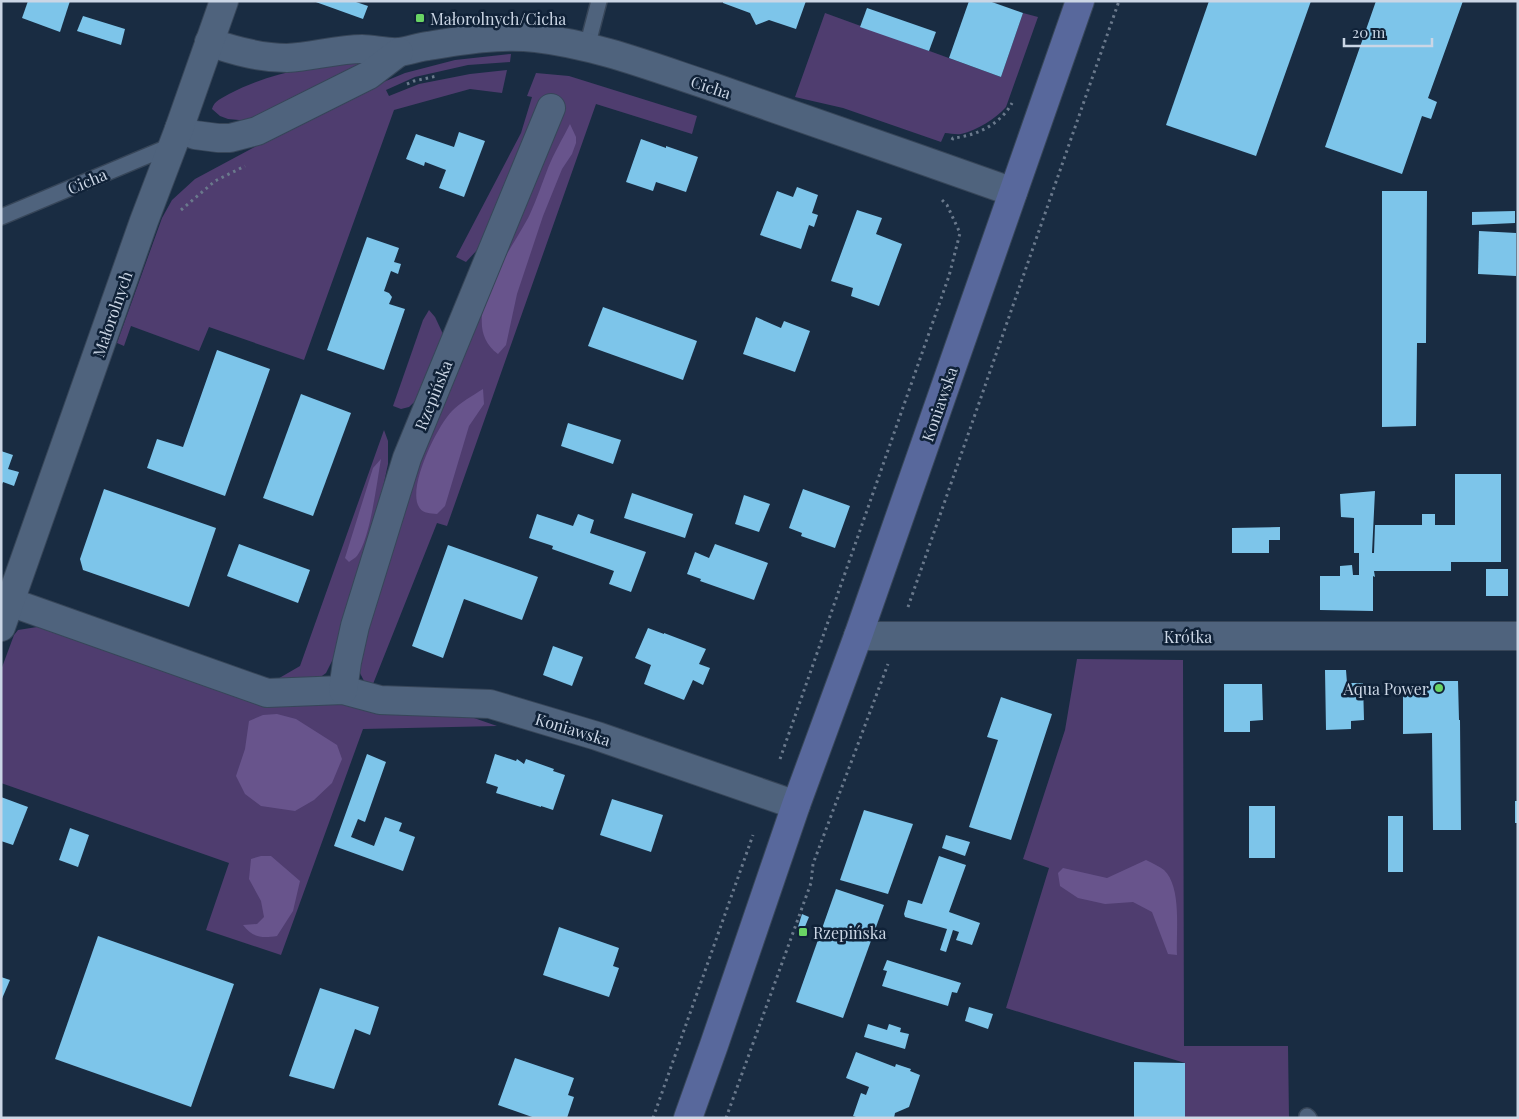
<svg xmlns="http://www.w3.org/2000/svg" width="1519" height="1119" font-family="'Playfair Display',serif">
  <style>
    .green { fill: #4f3d6f }
    .forest { fill: #68548c }
    .building { fill: #7dc5ea }
    .lines { fill: none; stroke-linecap: round; stroke-linejoin: round }
    .lane-casing { stroke: #374659; stroke-width: 18 }
    .street-casing { stroke: #374659; stroke-width: 30 }
    .secondary-casing { stroke: #374659; stroke-width: 30 }
    .path { stroke: #6a798c; stroke-width: 3; stroke-dasharray: 2.5 4; stroke-linecap: butt }
    .lane { stroke: #4f637d; stroke-width: 15 }
    .street { stroke: #4f637d; stroke-width: 28 }
    .secondary { stroke: #58689c; stroke-width: 28 }
    .poi-dot { fill: #69d464; stroke: #102238; stroke-width: 2 }
    .labels { text-anchor: middle; dominant-baseline: central; stroke-width: 5; stroke-linejoin: round; paint-order: stroke }
    .poi-label { font-size: 16px; fill: #cbd6e5; stroke: #102238; text-anchor: start }
    .street-label { font-size: 16px; fill: #cbd6e5; stroke: #102238 }
  </style>
  <rect width="100%" height="100%" fill="#192c42"/>
  <g class="green">
    <path d="M825,13L1001,77L1023,13L1038,17L1006,107C995,119 978,130 961,134C956,135 950,133 945,133L941,142L843,108L795,97Z"/>
    <polygon points="511,54 510,62 468,65 415,77 386,90 389,96 419,84 470,74 507,70 502,93 470,89 394,110 304,360 209,327 199,351 131,326 124,346 117,343 162,218 172,200 195,179 312,116 369,88 405,73 455,60"/>
    <path d="M358,61L363,63L250,121L228,119L220,116L212,109C214,101 222,98 229,94C268,73 314,66 358,61Z"/>
    <polygon points="536,73 569,76 697,116 692,134 596,104 447,526 437,523 373,684 364,681 357,667 408,486 550,101 478,249 466,262 456,257 521,133 532,97 527,96"/>
    <polygon points="429,310 435,317 443,334 424,393 409,407 401,409 393,406 423,320"/>
    <polygon points="384,430 388,441 388,464 368,557 334,657 326,673 315,681 269,684 300,666"/>
    <polygon points="37,627 376,713 474,718 497,726 363,729 281,955 206,930 229,863 1,783 1,670 14,635 18,630"/>
    <polygon points="1077,659 1183,660 1184,1046 1288,1046 1289,1118 1185,1118 1185,1063 1006,1008 1049,868 1023,859 1065,730"/>
  </g>
  <g class="forest">
    <path d="M570,124L576,137V143L572,154L562,169L543,216L517,294L506,345L498,354C453,321 514,248 530,214C537,199 542,183 548,168C554,153 563,138 570,124Z"/>
    <path d="M483,389L484,404L469,426L445,506L437,514C430,513 423,514 419,507C407,488 437,426 452,411C461,402 472,396 483,389Z"/>
    <path d="M381,459C377,481 370,542 356,557C354,559 351,560 349,562L345,558L373,468Z"/>
    <polygon points="277,714 296,719 337,745 342,759 332,783 314,800 295,811 261,806 245,794 236,776 245,749 249,721 263,715"/>
    <path d="M261,856H271L300,881L293,911L277,936C262,938 253,938 243,925L257,924L264,917L261,901L249,879L251,859Z"/>
    <path d="M1146,860C1152,863 1159,866 1164,870C1182,887 1176,932 1177,955L1168,954L1152,912L1133,902L1105,904L1078,898L1060,886L1058,873L1063,868L1107,878Z"/>
  </g>
  <g class="building">
    <polygon points="28,1 70,1 60,32 22,18"/>
    <polygon points="313,1 353,1 368,6 363,19"/>
    <polygon points="723,1 806,1 796,29 769,20 756,25 750,13 723,3"/>
    <polygon points="969,1 989,1 1023,13 1001,77 949,58"/>
    <polygon points="1209,1 1311,1 1256,156 1166,125"/>
    <polygon points="1376,1 1463,1 1428,98 1437,102 1431,119 1422,116 1402,174 1325,147"/>
    <polygon points="867,8 936,32 929,51 860,27"/>
    <polygon points="83,16 125,29 121,45 77,31"/>
    <polygon points="459,132 485,141 464,197 439,188 446,170 425,162 424,166 406,159 416,134 454,147"/>
    <polygon points="641,139 666,148 666,146 698,157 686,192 656,182 653,191 626,182"/>
    <polygon points="797,187 818,195 812,213 818,215 814,227 809,225 801,249 760,235 777,191 793,197"/>
    <polygon points="1382,191 1427,191 1426,343 1417,343 1416,426 1382,427"/>
    <polygon points="857,210 882,218 876,234 902,244 879,306 851,296 853,288 831,281"/>
    <polygon points="1515,211 1515,223 1472,225 1472,212"/>
    <polygon points="1479,231 1516,233 1516,276 1478,274"/>
    <polygon points="367,237 399,248 394,262 401,264 398,274 391,271 384,291 389,293 392,297 389,304 405,309 384,370 327,350"/>
    <polygon points="603,307 697,341 683,380 588,346"/>
    <polygon points="756,317 781,328 784,321 810,331 795,372 743,354"/>
    <polygon points="217,350 270,369 225,496 147,468 157,439 183,447"/>
    <polygon points="301,394 351,413 313,516 263,498"/>
    <polygon points="568,423 621,440 613,464 561,446"/>
    <polygon points="1,451 13,455 8,469 19,472 14,486 3,482 1,486"/>
    <polygon points="1455,474 1501,474 1501,562 1451,562 1451,571 1374,571 1375,577 1373,576 1373,611 1320,610 1320,576 1340,576 1340,566 1352,565 1353,575 1359,575 1359,553 1354,553 1354,518 1341,517 1340,494 1375,491 1372,553 1374,553 1375,525 1422,525 1422,514 1435,514 1435,525 1455,525"/>
    <polygon points="104,489 216,528 189,607 83,570 80,559"/>
    <polygon points="803,489 850,506 835,548 801,536 802,533 789,528"/>
    <polygon points="632,493 693,514 685,538 624,518"/>
    <polygon points="744,495 770,504 759,532 735,524"/>
    <polygon points="537,514 573,526 578,514 594,520 590,533 646,552 631,592 609,584 614,571 552,549 553,546 529,538"/>
    <polygon points="1280,527 1280,540 1269,540 1269,553 1232,553 1232,528"/>
    <polygon points="239,544 310,570 298,603 227,576"/>
    <polygon points="715,544 768,563 754,600 700,581 701,579 687,574 695,552 709,558"/>
    <polygon points="448,545 538,577 522,620 464,599 443,658 412,646"/>
    <rect x="1486" y="569" width="22" height="27"/>
    <polygon points="648,628 664,634 664,633 706,649 699,664 710,668 703,685 693,680 684,700 644,684 651,665 635,658"/>
    <polygon points="553,646 583,657 572,686 543,675"/>
    <polygon points="1325,670 1346,670 1347,683 1363,683 1364,720 1351,721 1351,729 1326,730"/>
    <polygon points="1430,681 1458,681 1459,720 1460,720 1461,830 1433,830 1432,733 1403,734 1403,689 1430,689"/>
    <polygon points="1224,684 1262,684 1263,720 1250,721 1250,732 1224,732"/>
    <polygon points="1001,697 1052,714 1011,840 969,827 998,740 987,737"/>
    <polygon points="367,754 386,762 365,822 358,819 351,837 374,846 385,817 402,823 399,831 415,837 403,871 334,846"/>
    <polygon points="495,754 516,761 517,759 524,764 526,759 554,769 553,771 565,775 553,810 541,806 541,807 496,793 498,787 486,783"/>
    <polygon points="1,797 28,807 13,845 1,841"/>
    <polygon points="612,799 663,815 651,852 600,835"/>
    <rect x="1515" y="801" width="3" height="22"/>
    <rect x="1249" y="806" width="26" height="52"/>
    <polygon points="864,810 913,824 888,894 840,880"/>
    <rect x="1388" y="816" width="15" height="56"/>
    <polygon points="70,828 89,835 78,867 59,860"/>
    <polygon points="946,835 970,842 965,856 942,848"/>
    <polygon points="939,856 966,865 949,912 980,923 972,945 956,940 959,932 953,930 946,952 940,950 947,929 905,917 904,914 908,900 922,904"/>
    <polygon points="836,889 884,905 843,1018 796,1002"/>
    <polygon points="802,914 809,917 804,929 798,927"/>
    <polygon points="559,927 619,948 613,966 619,968 609,997 543,975"/>
    <polygon points="98,936 234,984 191,1107 55,1059"/>
    <polygon points="887,960 961,983 957,993 952,992 948,1006 882,986 887,971 883,970"/>
    <polygon points="1,977 10,980 1,1001"/>
    <polygon points="320,988 379,1007 370,1035 355,1029 334,1089 289,1076"/>
    <polygon points="969,1007 993,1014 988,1029 965,1021"/>
    <polygon points="868,1024 887,1030 889,1024 901,1028 900,1032 909,1034 905,1049 864,1037"/>
    <polygon points="856,1052 895,1067 896,1064 911,1069 910,1071 920,1075 909,1107 895,1113 894,1118 859,1118 853,1116 861,1093 866,1095 869,1087 846,1078"/>
    <polygon points="515,1058 574,1078 568,1095 574,1097 567,1118 535,1118 498,1105"/>
    <polygon points="1134,1062 1185,1063 1185,1118 1134,1118"/>
  </g>
  <g class="lines">
    <g class="lane-casing">
      <g id="lane">
        <polyline points="587,47 599,1"/>
        <polyline points="1,217 173,145"/>
        <polyline points="1307,1116 1309,1118"/>
      </g>
    </g>
    <g class="street-casing">
      <g id="street">
        <path d="M209,42C235,51 260,58 287,58C312,57 337,49 362,49C374,49 387,53 399,52C409,51 418,47 428,46C463,40 500,34 536,38C597,45 655,68 713,87C813,121 913,157 1013,192"/>
        <polyline points="179,129 195,135 218,138 230,138 257,131 369,75 399,52"/>
        <polyline points="10,602 267,693 343,690 380,700 490,704 597,736 796,805"/>
        <polyline points="1,627 144,221 179,129 224,1"/>
        <polyline points="858,636 1518,636"/>
        <polyline points="343,690 347,662 355,626 407,458 551,108"/>
      </g>
    </g>
    <g class="secondary-casing">
      <polyline id="secondary" points="688,1118 714,1045 796,805 858,636 1080,1"/>
    </g>
    <g class="path">
      <polyline points="407,84 414,81 437,76"/>
      <path d="M952,140L953,138C976,136 1001,124 1012,103"/>
      <polyline points="181,210 215,181 245,166"/>
      <polyline points="908,607 1119,1"/>
      <polyline points="780,759 949,276 960,233 947,205 940,198"/>
      <polyline points="653,1118 753,835"/>
      <polyline points="726,1118 811,883 813,864 888,664"/>
    </g>
    <use href="#lane" class="lane"/>
    <use href="#street" class="street"/>
    <use href="#secondary" class="secondary"/>
  </g>
  <g class="poi-dot">
    <rect x="415" y="13" width="10" height="10" rx="2.5"/>
    <circle cx="1439" cy="688" r="5"/>
    <rect x="798" y="927" width="10" height="10" rx="2.5"/>
  </g>
  <g class="labels">
    <g class="poi-label">
      <text x="430" y="18">Małorolnych/Cicha</text>
      <text x="1429" y="688" text-anchor="end">Aqua Power</text>
      <text x="813" y="932">Rzepińska</text>
    </g>
    <g class="street-label">
      <text transform="translate(711 87) rotate(18)">Cicha</text>
      <text transform="translate(87 181) rotate(-23)">Cicha</text>
      <text transform="translate(112 314) rotate(-71)">Małorolnych</text>
      <text transform="translate(433 395) rotate(-68)">Rzepińska</text>
      <text transform="translate(939 404) rotate(-71)">Koniawska</text>
      <text x="1188" y="636">Krótka</text>
      <text transform="translate(573 729) rotate(17)">Koniawska</text>
    </g>
  </g>
  <rect width="1519" height="1119" fill="none" stroke="#cbd6e5" stroke-width="5"/>
  <path d="M1344 38v8h88v-8" fill="none" stroke="#cbd6e5" stroke-width="2.5"/>
  <text x="1352" y="38" font-size="15" fill="#cbd6e5" stroke="#102238" stroke-width="4" paint-order="stroke">20 m</text>
</svg>
